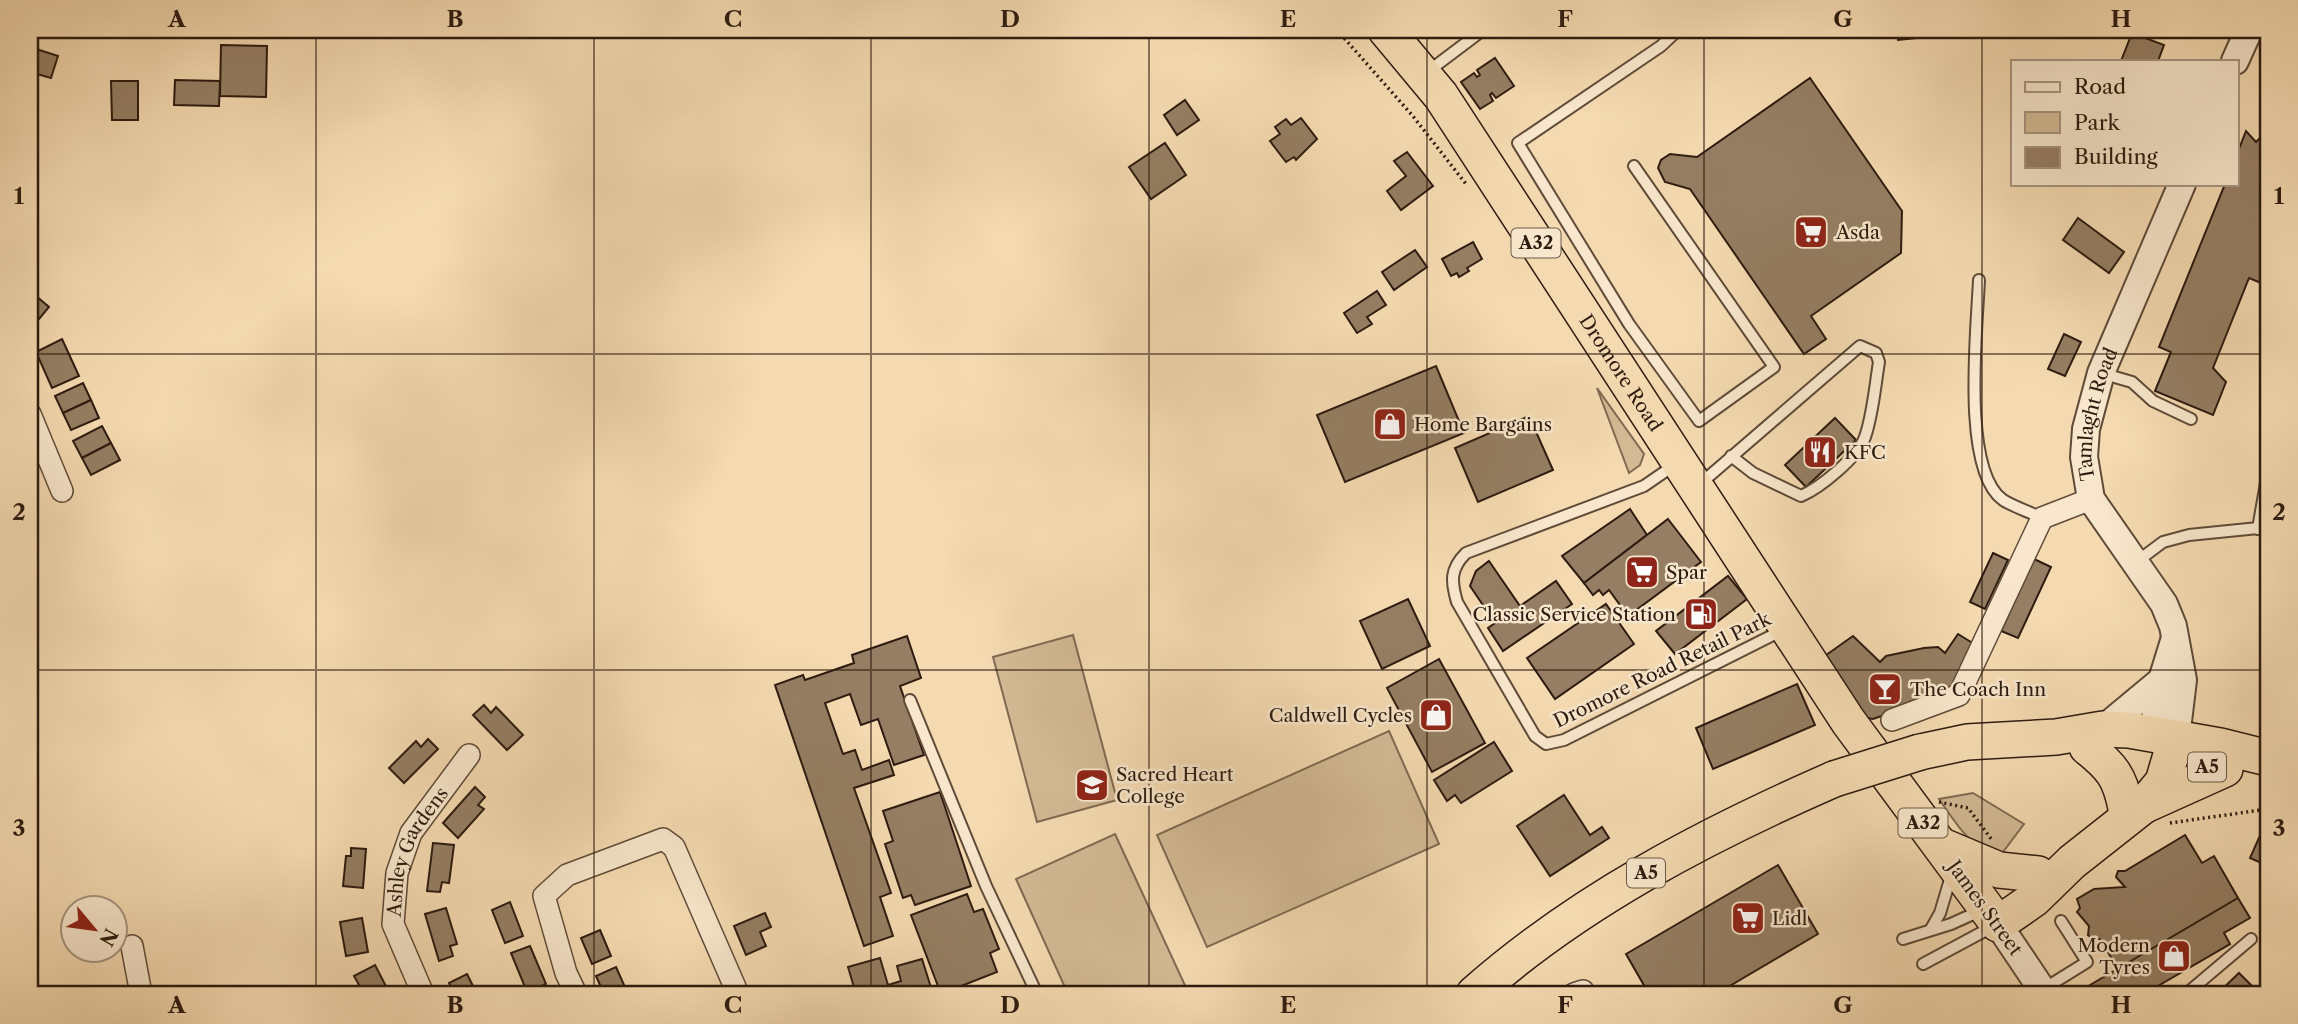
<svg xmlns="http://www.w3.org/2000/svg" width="2298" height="1024" font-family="'Libre Caslon Text',serif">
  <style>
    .green { fill: #d3ba95; stroke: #806a52; stroke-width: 2 }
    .building { fill: #957e63; stroke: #2d1b0f; stroke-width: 2 }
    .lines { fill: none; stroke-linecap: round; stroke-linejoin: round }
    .service-casing { stroke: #5f4b38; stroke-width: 14 }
    .minor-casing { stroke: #5f4b38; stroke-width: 24 }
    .tertiary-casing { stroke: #5f4b38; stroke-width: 30 }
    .trunk-casing { stroke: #2d1b0f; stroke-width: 38 }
    .path { stroke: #2d1b0f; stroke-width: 3.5; stroke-dasharray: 2 3.5; stroke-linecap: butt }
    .service { stroke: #f8e7cc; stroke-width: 10 }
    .minor { stroke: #f8e7cc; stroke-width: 21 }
    .tertiary { stroke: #f8e7cc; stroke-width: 26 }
    .trunk { stroke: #f5dab1; stroke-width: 35 }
    .trunk-bridge-casing { stroke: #2d1b0f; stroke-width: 38; stroke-linecap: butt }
    .trunk-bridge { stroke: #f5dab1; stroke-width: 35 }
    .grid { fill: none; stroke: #2d1b0f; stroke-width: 2; stroke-opacity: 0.55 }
    .labels { text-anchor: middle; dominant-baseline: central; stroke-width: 5; stroke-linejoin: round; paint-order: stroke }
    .shield { fill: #f8e7cc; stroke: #6a5848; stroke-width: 2 }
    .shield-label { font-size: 18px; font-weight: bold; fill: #2d1b0f }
    .poi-label { font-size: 19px; fill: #2d1b0f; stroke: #f8e7cc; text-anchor: start }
    .street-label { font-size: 19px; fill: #2d1b0f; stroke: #f8e7cc }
    .neatline { fill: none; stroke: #2d1b0f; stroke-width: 2.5 }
    .grid-label { font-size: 23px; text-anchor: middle; font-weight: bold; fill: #2d1b0f }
  </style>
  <rect width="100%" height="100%" fill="#f5dab1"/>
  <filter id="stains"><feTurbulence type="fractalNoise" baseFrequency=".00286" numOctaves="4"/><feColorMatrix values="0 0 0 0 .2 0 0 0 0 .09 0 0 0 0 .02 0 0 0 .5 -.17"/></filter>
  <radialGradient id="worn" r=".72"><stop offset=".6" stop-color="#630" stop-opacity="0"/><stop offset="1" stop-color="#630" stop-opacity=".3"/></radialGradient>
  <g class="green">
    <polygon points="1597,388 1644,454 1640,465 1629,473"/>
    <polygon points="1073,635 1117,800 1037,822 993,657"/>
    <polygon points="1389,731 1439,844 1207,947 1157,835"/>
    <path d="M1973,793L2024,824L2000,856C1970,849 1956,823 1939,799Z"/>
    <polygon points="1115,834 1189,994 1068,994 1016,879"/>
  </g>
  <g class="building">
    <polygon points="1897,30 1935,30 1936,36 1898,40"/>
    <polygon points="2132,33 2164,45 2158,61 2121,61"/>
    <polygon points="221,45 267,46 266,97 220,96"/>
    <polygon points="30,47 58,56 51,78 30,72"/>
    <polygon points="1495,58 1514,86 1496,98 1492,93 1490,95 1493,101 1480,109 1461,82 1474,73 1477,77 1480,75 1477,70"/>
    <polygon points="1810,78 1902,211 1901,253 1811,316 1826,339 1804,354 1690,189 1665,182 1658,168 1661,160 1670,154 1697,157"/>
    <polygon points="175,80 220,81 219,106 174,105"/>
    <polygon points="111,81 138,81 138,120 112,120"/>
    <polygon points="1185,100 1199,120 1177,135 1164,115"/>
    <polygon points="1301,118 1317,139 1296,160 1294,157 1286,162 1270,141 1280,134 1275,127 1286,119 1291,125"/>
    <polygon points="2268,130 2268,283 2266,285 2249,278 2213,368 2226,382 2213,415 2155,391 2171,352 2159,347 2225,184 2237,184 2237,154 2246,131 2256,142"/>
    <polygon points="1165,143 1186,175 1151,199 1129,167"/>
    <polygon points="1407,152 1433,186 1401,210 1387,191 1406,176 1394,161"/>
    <polygon points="2078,218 2124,252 2109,273 2063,240"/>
    <polygon points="1473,242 1482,259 1467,268 1469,271 1459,277 1457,273 1451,276 1442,259"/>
    <polygon points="1415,250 1427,267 1394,290 1382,272"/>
    <polygon points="1377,291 1386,305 1367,317 1372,324 1357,333 1344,313"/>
    <polygon points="36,296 49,307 30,330 30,303"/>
    <polygon points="2064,334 2081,342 2065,376 2048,369"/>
    <polygon points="62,339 79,376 52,388 36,352"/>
    <polygon points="1436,366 1464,433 1345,482 1317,415"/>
    <polygon points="83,383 91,400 63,413 55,396"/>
    <polygon points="91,400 99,418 71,430 63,413"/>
    <polygon points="1529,416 1553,470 1478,502 1455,448"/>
    <polygon points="1835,418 1856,440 1806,487 1785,465"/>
    <polygon points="102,426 111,443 82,458 73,441"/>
    <polygon points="111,443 120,460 91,475 82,458"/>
    <polygon points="1630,509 1647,535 1584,583 1562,556"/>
    <polygon points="1668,519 1701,562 1628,616 1609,590 1603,595 1599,590 1593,595 1584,583"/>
    <polygon points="1993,553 2008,560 1985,609 1970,602"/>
    <polygon points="2034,559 2051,567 2018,638 2001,631"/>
    <polygon points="1489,561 1520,606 1556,581 1572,604 1503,651 1488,628 1495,623 1470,586 1476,571"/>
    <polygon points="1728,576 1747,599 1675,654 1656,631"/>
    <polygon points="1408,599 1430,646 1382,669 1360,621"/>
    <polygon points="1606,604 1634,644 1555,699 1527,658"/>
    <polygon points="1958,634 1979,647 1955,691 1873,719 1861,717 1822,658 1853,636 1880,662 1886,656 1924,648 1938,647 1945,653"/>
    <polygon points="907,636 921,678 900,686 924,755 894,765 878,719 861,725 850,694 825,703 843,754 855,750 862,770 889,760 894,775 854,788 891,893 880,897 893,936 864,946 775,685 803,675 805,680 854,663 852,655"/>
    <polygon points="1439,659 1485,743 1432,772 1387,688"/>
    <polygon points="1797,684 1815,725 1713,769 1696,728"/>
    <polygon points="484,705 491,713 496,707 523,735 507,750 473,715"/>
    <polygon points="428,739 438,749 404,783 389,768 416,741 421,747"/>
    <polygon points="1494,742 1512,771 1461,803 1455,795 1447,801 1434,780"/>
    <polygon points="475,787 485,797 478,805 484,809 458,838 443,823"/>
    <polygon points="940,792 971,886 915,905 911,895 903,898 885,844 893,841 883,811"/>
    <polygon points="1564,795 1590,835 1602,827 1609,838 1550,876 1517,826"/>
    <polygon points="2266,822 2268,823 2268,866 2250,858"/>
    <polygon points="2185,835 2202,863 2214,856 2238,898 2118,969 2100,939 2093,939 2088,935 2089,926 2077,912 2080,908 2077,899 2094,889 2125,887 2116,877 2118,871 2125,871"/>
    <polygon points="433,843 454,845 449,883 442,882 440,892 427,891"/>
    <polygon points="351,848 366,849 363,888 343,886 346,856 351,856"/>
    <polygon points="1778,865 1818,934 1716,994 1649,994 1626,954"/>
    <polygon points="967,894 974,912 983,909 999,949 990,953 997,972 941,994 911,915"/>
    <polygon points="2238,898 2250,918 2224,933 2230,944 2144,994 2095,994 2090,985"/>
    <polygon points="510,902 523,936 505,943 492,910"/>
    <polygon points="446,908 457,944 450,946 453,956 439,961 425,914"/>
    <polygon points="765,913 771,927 760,932 766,946 746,955 734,926"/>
    <polygon points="362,918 368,952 346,956 340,922"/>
    <polygon points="600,930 611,956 592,964 581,938"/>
    <polygon points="530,946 546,984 527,992 511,953"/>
    <polygon points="880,958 888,985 901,981 897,966 922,959 933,994 856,994 848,967"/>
    <polygon points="375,965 390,994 364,994 354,976"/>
    <polygon points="616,967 628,994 604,994 596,976"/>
    <polygon points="2239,973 2255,989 2250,994 2217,994"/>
    <polygon points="467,974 477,994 454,994 449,983"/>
  </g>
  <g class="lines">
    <g class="service-casing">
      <g id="service">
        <polyline points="1426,73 1483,30"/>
        <polyline points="1634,166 1774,367 1699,421 1629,324 1518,143 1661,46 1678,30"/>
        <path d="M1979,280C1977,328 1961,470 2003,500C2014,507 2030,512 2042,518"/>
        <polyline points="2101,373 2132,382 2153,401 2191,419"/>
        <path d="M1676,464L1644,486L1466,553C1450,569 1451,581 1457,602L1535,736L1546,744L1564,740L1783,630"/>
        <path d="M1700,484L1860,346L1876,353L1879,362C1875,386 1873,414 1865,437C1858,457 1820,488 1801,496L1753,473L1731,456"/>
        <polyline points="2258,529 2268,471"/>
        <polyline points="2135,563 2163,542 2189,535 2268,527"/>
        <polyline points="910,700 986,886 1037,994"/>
        <polyline points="1931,929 1940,913 1952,873"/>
        <polyline points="1903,939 1951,924 1982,910"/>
        <polyline points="1923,964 1992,927"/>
        <polyline points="2042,990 2087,962 2061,921"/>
        <polyline points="2186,994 2251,939"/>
      </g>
    </g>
    <g class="minor-casing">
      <g id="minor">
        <polyline points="30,414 62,491"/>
        <polyline points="1892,720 1959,695 2042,518 2091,499"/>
        <polyline points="132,946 141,994"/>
        <path id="s1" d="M423,994L393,924L397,873L411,833L469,755"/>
        <polyline points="576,994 566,973 544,896 567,875 663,839 674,847 738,994"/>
        <polyline points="1574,994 1583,991"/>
      </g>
    </g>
    <g class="tertiary-casing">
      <g id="tertiary">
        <polyline points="2235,61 2249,30"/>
        <polyline points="2103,729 2162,680"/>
        <polyline points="2152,734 2162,680 2174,641"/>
        <path id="s2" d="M2176,738L2183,680L2173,626L2164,604L2091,499L2084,457L2086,429L2101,373L2182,184"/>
        <polyline points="1998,924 2045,994"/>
      </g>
    </g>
    <g class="trunk-casing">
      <g id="trunk">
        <path id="s3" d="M1386,30L1441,96L1848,721L1998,924L2034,899L2072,862L2143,806L2163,782L2176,738"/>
        <path d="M2087,747C2112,767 2120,777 2126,808"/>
        <polyline points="1920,752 1967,742 2056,737 2103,729 2129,730 2220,746 2268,758"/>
        <polyline points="2145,805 2225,769"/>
        <polyline points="1942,846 1999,870 2038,874"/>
        <path d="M1474,994C1579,901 1706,835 1834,779"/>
      </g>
    </g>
    <g class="path">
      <polyline points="1337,30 1412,115 1466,184"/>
      <polyline points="1939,802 1968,808 1992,840"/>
      <polyline points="2170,823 2268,809"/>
    </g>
    <use href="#service" class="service"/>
    <use href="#minor" class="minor"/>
    <use href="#tertiary" class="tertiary"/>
    <use href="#trunk" class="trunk"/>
    <g class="trunk-bridge-casing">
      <polyline id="trunk-bridge" points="1834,779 1920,752"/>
    </g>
    <use href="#trunk-bridge" class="trunk-bridge"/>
  </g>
  <path class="grid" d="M316,30V994M594,30V994M871,30V994M1149,30V994M1427,30V994M1704,30V994M1982,30V994M30,354H2268M30,670H2268"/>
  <defs>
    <g id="supermarket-square" transform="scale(1.75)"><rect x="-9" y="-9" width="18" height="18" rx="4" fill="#8f2418" stroke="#f8e7cc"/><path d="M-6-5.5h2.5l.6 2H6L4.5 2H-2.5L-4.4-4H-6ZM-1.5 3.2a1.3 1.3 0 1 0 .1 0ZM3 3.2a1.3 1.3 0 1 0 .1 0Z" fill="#fff"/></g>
    <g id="shop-square" transform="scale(1.75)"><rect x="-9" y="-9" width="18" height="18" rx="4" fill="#8f2418" stroke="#f8e7cc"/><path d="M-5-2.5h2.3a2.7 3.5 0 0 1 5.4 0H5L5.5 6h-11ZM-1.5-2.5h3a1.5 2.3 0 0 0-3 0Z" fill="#fff"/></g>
    <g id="restaurant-square" transform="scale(1.75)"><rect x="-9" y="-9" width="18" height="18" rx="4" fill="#8f2418" stroke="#f8e7cc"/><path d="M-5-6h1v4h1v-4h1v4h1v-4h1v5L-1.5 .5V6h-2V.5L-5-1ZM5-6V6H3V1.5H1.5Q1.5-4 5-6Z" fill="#fff"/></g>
    <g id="fuel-square" transform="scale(1.75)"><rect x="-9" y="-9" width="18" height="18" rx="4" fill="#8f2418" stroke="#f8e7cc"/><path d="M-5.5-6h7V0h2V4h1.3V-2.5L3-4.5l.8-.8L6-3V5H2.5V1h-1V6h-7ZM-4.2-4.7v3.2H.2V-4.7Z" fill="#fff"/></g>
    <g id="bar-square" transform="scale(1.75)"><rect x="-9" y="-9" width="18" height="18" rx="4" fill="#8f2418" stroke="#f8e7cc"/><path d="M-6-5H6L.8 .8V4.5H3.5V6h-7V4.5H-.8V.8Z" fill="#fff"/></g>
    <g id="university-square" transform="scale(1.75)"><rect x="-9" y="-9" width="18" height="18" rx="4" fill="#8f2418" stroke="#f8e7cc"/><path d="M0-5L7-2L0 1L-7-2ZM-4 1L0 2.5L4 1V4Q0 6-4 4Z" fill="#fff"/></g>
  </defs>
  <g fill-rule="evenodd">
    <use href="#supermarket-square" x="1811" y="232"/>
    <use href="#shop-square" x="1390" y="424"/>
    <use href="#restaurant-square" x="1820" y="452"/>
    <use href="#supermarket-square" x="1642" y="572"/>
    <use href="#fuel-square" x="1701" y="614"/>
    <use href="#bar-square" x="1885" y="689"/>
    <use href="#shop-square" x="1436" y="715"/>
    <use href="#university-square" x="1092" y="785"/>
    <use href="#supermarket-square" x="1748" y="918"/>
    <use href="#shop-square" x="2174" y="956"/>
  </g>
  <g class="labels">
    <g class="shield">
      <rect x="1511.5" y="228.5" width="49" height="29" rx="5"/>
      <rect x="2188" y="752.5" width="38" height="29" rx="5"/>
      <rect x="1898.5" y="808.5" width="49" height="29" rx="5"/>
      <rect x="1627" y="858.5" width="38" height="29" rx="5"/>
    </g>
    <g class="shield-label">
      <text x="1536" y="243">A32</text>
      <text x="2207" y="767">A5</text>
      <text x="1923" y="823">A32</text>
      <text x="1646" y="873">A5</text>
    </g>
    <g class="poi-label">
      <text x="1836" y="232">Asda</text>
      <text x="1414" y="424">Home Bargains</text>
      <text x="1844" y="452">KFC</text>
      <text x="1666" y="572">Spar</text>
      <text x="1676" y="614" text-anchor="end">Classic Service Station</text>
      <text x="1910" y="689">The Coach Inn</text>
      <text x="1412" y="715" text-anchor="end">Caldwell Cycles</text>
      <text x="1116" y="774">Sacred Heart<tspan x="1116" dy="22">College</tspan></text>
      <text x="1772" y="918">Lidl</text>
      <text x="2150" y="945" text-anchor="end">Modern<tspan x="2150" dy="22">Tyres</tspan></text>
    </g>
    <g class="street-label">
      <text stroke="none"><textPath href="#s3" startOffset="416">Dromore Road</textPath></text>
      <text stroke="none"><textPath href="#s2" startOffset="352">Tamlaght Road</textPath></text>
      <text transform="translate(1662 670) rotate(-26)">Dromore Road Retail Park</text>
      <text stroke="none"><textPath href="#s1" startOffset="154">Ashley Gardens</textPath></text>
      <text transform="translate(1985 908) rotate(54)">James Street</text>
    </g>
  </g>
  <rect width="2298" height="1024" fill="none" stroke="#f5dab1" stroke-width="77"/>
  <rect x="2011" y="60" width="228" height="126" fill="#f8e7cc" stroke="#a79580" stroke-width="2"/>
  <rect x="2025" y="82" width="35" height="10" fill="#f8e7cc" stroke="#a79580" stroke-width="2"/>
  <text x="2074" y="94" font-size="21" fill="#2d1b0f">Road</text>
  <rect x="2025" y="112" width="35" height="21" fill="#d3ba95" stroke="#a79580" stroke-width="2"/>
  <text x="2074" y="130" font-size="21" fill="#2d1b0f">Park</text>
  <rect x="2025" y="147" width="35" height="21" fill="#957e63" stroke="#a79580" stroke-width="2"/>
  <text x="2074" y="164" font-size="21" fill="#2d1b0f">Building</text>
  <g transform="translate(94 929) rotate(119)"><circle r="33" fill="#f8e7cc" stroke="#a79580" stroke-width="2"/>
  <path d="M0-5L12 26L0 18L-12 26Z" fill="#8f2418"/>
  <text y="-10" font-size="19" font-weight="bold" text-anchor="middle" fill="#2d1b0f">N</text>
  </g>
  <rect x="38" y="38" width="2222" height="948" class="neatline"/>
  <g class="grid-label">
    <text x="177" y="27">A</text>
    <text x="455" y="27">B</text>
    <text x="733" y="27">C</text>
    <text x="1010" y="27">D</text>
    <text x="1288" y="27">E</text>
    <text x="1565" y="27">F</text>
    <text x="1843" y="27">G</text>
    <text x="2121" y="27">H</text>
    <text x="19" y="204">1</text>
    <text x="2279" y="204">1</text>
    <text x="19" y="520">2</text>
    <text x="2279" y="520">2</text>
    <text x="19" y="836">3</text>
    <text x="2279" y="836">3</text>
    <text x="177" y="1013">A</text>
    <text x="455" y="1013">B</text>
    <text x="733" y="1013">C</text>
    <text x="1010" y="1013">D</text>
    <text x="1288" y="1013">E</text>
    <text x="1565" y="1013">F</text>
    <text x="1843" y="1013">G</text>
    <text x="2121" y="1013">H</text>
  </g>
  <rect width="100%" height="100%" filter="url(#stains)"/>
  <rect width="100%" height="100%" fill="url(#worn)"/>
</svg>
